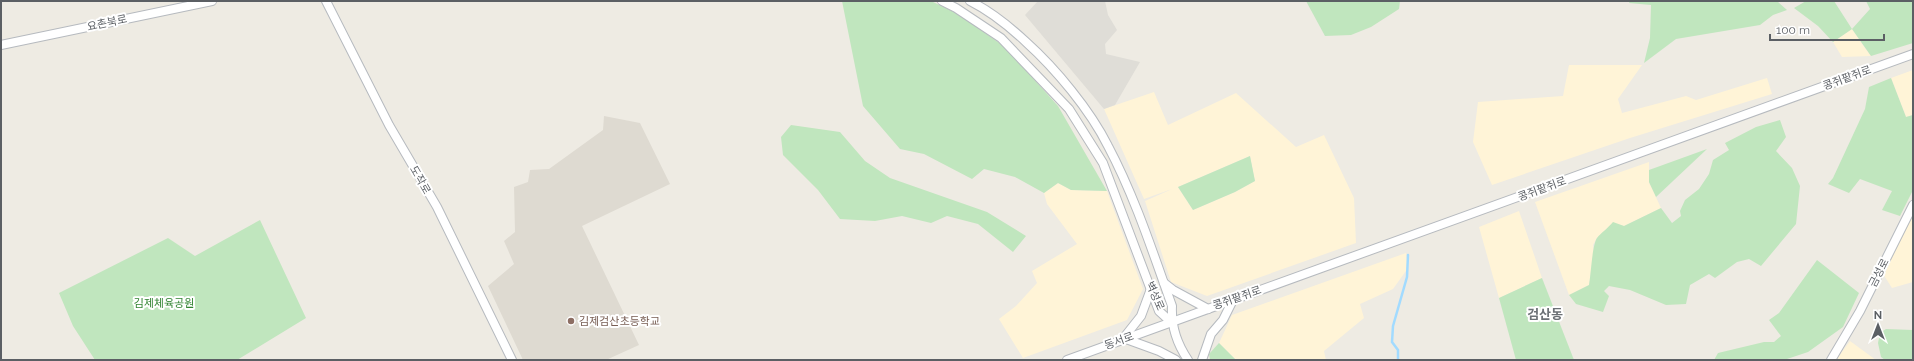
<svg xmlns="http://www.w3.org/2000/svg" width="1914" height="361" font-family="Raleway,'Noto Sans KR',sans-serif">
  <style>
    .commercial { fill: #fff4d7; fill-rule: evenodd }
    .industrial { fill: #dfddd7 }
    .education { fill: #dedad1 }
    .green { fill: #c0e6be }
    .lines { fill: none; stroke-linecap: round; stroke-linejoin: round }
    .stream { stroke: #a2dbff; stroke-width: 2.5 }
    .secondary-casing { stroke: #b6babf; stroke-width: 10 }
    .secondary { stroke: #fff; stroke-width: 8 }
    .education-dot { fill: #8d6e63; stroke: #fff; stroke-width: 1.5 }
    .labels { text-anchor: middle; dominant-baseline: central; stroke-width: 4; stroke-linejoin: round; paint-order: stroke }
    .street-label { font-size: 11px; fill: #5b5f64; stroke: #fff }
    .park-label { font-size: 11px; fill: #328432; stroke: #fff }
    .education-label { font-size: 11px; fill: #785e54; stroke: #fff; text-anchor: start }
    .quarter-label { font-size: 13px; font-weight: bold; fill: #6c7176; stroke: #fff }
  </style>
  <rect width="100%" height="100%" fill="#eeebe3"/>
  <g class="commercial">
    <polygon points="1852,29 1865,48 1871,56 1842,57 1833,42"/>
    <polygon points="1569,65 1642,65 1618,99 1622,113 1686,96 1696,100 1767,78 1772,94 1630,138 1492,185 1473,142 1478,102 1563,96"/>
    <polygon points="1913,70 1913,115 1906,117 1891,78"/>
    <path d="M1154,92L1168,125L1236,93L1296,147L1324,135L1354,198L1356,243L1207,296L1171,282L1145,201L1172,189L1144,199L1104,109ZM1250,156L1255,181L1235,192L1193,210L1178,187Z"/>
    <polygon points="1649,162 1649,182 1661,208 1624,226 1613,223 1597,238 1593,245 1594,252 1589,285 1569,295 1535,202"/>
    <polygon points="1058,183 1071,190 1107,191 1143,289 1127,320 1023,358 999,319 1016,306 1037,283 1032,271 1077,244 1047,204 1044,193"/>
    <polygon points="1519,211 1542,278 1499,298 1479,227"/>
    <polygon points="1913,213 1913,282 1892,288 1883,274"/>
    <polygon points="1406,253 1408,268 1393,289 1360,304 1364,318 1324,351 1326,360 1236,360 1219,343 1232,315"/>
    <polygon points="1850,341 1876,360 1836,360"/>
  </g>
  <polygon class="industrial" points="1038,1 1105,1 1108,15 1117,30 1105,44 1106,54 1140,62 1115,105 1104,109 1025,15"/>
  <polygon class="education" points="604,116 640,123 670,184 582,226 639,345 606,360 523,360 488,286 514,264 504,241 515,232 514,187 528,182 530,170 549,169 603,130"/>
  <g class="green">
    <polygon points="842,1 931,1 958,14 1005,47 1058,106 1107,191 1071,190 1058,183 1044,193 1015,177 984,169 972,179 924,154 900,149 863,106"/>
    <polygon points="1306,1 1400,1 1399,9 1371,27 1351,35 1325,36"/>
    <polygon points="1630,1 1777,1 1787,10 1773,15 1760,25 1676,39 1644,63 1650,38 1651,5 1629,3"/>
    <polygon points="1806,1 1834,1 1852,29 1870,9 1866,1 1913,1 1913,43 1871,56 1852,29 1833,42 1818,26 1794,8"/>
    <polygon points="1891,78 1906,117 1913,115 1913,190 1900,216 1882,210 1892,191 1860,179 1849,193 1828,184 1833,178 1865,109 1869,87"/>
    <path d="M1780,120L1786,137L1776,151L1792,168L1800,186L1796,224L1761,266L1749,259L1737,262L1715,278L1709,274L1690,285L1686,304L1666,305L1630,290L1609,286L1604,291L1609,296L1603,312L1576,304L1569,295L1589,285C1591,275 1592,245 1597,238C1601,233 1608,228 1613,222L1624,226L1661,208L1672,223L1681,216L1680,211L1685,200L1699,189L1709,174L1713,160L1729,150L1725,143L1756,127Z"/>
    <polygon points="791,125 840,132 865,161 890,178 987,212 1026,236 1013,252 978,224 947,216 931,223 902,216 875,221 840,219 818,190 783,155 781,137"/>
    <polygon points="1707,149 1656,197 1649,182 1649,170"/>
    <polygon points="1250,156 1255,181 1235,192 1193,210 1178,187"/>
    <polygon points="260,220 306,318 237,360 95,360 73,326 59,293 168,238 195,256"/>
    <polygon points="1817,260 1859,293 1843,327 1808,352 1784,360 1714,360 1718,353 1764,342 1774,342 1781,336 1769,320 1779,313"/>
    <polygon points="1542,278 1574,360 1516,360 1499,298"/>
    <polygon points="1886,329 1913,330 1913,360 1885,360 1881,357 1878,343 1880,333"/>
    <polygon points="1219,343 1236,360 1210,360 1209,354"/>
  </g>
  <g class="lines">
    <polyline class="stream" points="1398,360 1398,350 1392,342 1393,326 1407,277 1408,255"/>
    <g class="secondary-casing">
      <g id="secondary">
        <polyline points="326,1 389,125 437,207 512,360"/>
        <polyline points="942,1 956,8 1001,38 1069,109 1103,163 1159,311 1171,322"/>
        <path d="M970,1C990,11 1010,27 1026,42C1056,69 1090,110 1108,146C1135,197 1153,253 1172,306C1171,326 1177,344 1188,360"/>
        <polyline points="1,45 212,1"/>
        <polyline points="1164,283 1173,290 1208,309"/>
        <polyline points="1126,339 1159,351 1176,360"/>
        <polyline points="1122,340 1141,316 1151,289"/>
        <polyline points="1067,360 1913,54"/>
        <polyline points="1202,360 1211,334 1223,320 1233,300"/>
        <polyline points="1831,360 1860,311 1913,205"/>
      </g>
    </g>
    <use href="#secondary" class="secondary"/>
  </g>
  <circle class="education-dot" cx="571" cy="321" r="4"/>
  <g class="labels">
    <g class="street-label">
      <text transform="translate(107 23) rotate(-12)">요촌북로</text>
      <text transform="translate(1847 78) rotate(-20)">콩쥐팥쥐로</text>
      <text transform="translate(420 180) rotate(60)">도작로</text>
      <text transform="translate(1542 189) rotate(-20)">콩쥐팥쥐로</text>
      <text transform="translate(1879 273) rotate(-63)">금성로</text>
      <text transform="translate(1155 296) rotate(66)">벽성로</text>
      <text transform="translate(1237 298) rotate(-19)">콩쥐팥쥐로</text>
      <text transform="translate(1119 341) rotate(-20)">동서로</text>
    </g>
    <g class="park-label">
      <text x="164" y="303">김제체육공원</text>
    </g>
    <g class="education-label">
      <text x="579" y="321">김제검산초등학교</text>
    </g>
    <g class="quarter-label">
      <text x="1545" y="314">검산동</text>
    </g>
  </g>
  <rect width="1914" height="361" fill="none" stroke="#5b5f64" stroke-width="4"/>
  <g transform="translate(1878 325)" stroke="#ffffff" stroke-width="3" paint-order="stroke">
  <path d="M0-3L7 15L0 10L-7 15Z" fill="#5b5f64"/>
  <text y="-6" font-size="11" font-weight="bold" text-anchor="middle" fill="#5b5f64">N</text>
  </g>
  <path d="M1770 34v6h114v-6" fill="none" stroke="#5b5f64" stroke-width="2"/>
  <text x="1776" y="34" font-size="12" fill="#5b5f64" stroke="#ffffff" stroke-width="3" paint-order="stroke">100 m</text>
</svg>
